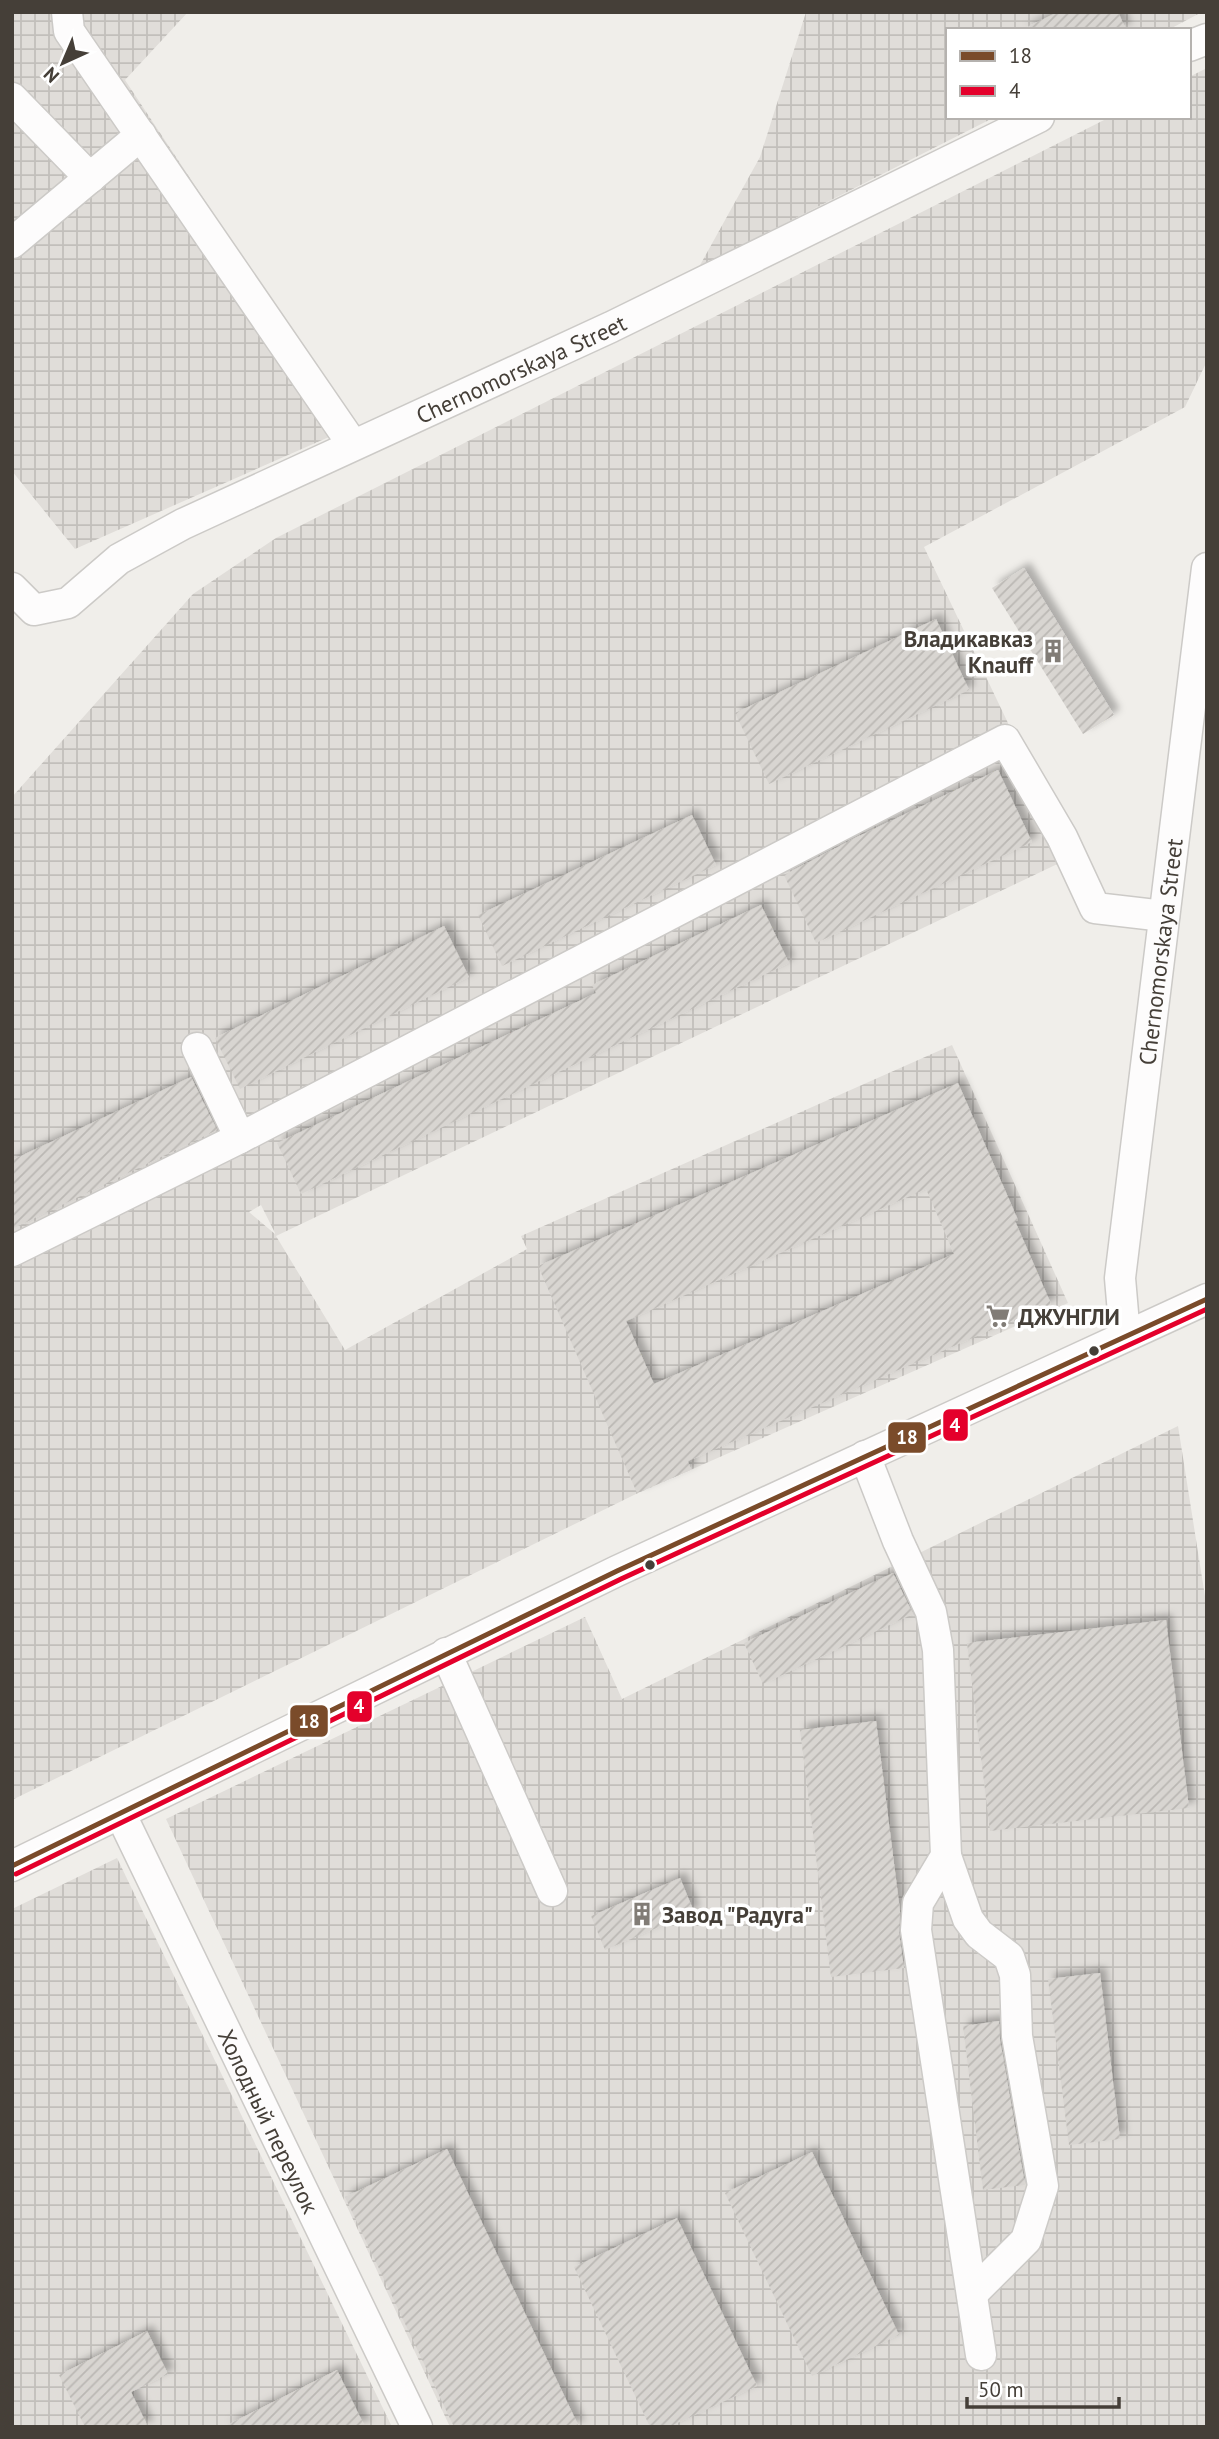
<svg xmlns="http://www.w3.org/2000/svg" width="1219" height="2439" font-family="'PT Sans',sans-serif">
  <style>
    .industrial { fill: url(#industrial-grid); fill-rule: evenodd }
    .building { fill: url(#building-hatch); fill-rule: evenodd; filter: url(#shadow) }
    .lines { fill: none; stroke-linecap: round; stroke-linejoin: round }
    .minor-casing { stroke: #cccac7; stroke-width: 33 }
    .minor { stroke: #fdfcfc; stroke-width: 30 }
    .bus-1-casing { stroke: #fff; stroke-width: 10 }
    .bus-2-casing { stroke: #fff; stroke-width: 10 }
    .bus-1 { stroke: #7a4b2a; stroke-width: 5 }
    .bus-2 { stroke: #e4002b; stroke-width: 5 }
    .bus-dot { fill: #453f38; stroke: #fff; stroke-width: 2.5 }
    .labels { text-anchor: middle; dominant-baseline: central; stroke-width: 7; stroke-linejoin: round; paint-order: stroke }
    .street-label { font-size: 23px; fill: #453f38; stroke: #fff }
    .poi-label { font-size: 23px; font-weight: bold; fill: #453f38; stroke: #fff; text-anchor: start }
    .line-badge { stroke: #fff; stroke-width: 2.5 }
    .badge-label { font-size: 19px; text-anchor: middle; font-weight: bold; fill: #fff }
  </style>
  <defs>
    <pattern id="industrial-grid" width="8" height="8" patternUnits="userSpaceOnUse" patternTransform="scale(1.75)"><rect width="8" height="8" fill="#e0ddd9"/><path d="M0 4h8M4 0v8" fill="none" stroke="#c2bfbb"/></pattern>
    <pattern id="building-hatch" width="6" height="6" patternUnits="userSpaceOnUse" patternTransform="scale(1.75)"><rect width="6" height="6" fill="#d8d5d1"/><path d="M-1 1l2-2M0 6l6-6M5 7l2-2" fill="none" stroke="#bbb8b4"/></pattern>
    <filter id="shadow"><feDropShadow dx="6" dy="-6" stdDeviation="3.5" flood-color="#0004"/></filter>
  </defs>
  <rect width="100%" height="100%" fill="#f0eeea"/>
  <g class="industrial">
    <polygon points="12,12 188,12 125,80 354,426 75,549 12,471"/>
    <polygon points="806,12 1202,12 1168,30 948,30 948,117 995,117 699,267 760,157"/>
    <path d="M1207,68V361L1185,407L924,547L1072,857L276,1236L345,1350L527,1249L521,1236L952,1045L1068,1303L636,1494L12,1800V797L193,594L276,538L1110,117H1189V77ZM261,1205L275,1233V1234L249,1212Z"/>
    <polygon points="1178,1426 1207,1609 1207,2427 450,2427 166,1819 585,1617 622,1699"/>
    <polygon points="117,1858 392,2427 12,2427 12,1909"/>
  </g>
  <g class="building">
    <polygon points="1058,12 1118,12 1126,30 1021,30"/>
    <polygon points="1024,568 1114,715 1083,734 992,588"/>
    <polygon points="936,619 969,690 769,784 735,713"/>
    <polygon points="998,770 1032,842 816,943 784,875 857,837"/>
    <polygon points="692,815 716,865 502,966 478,915"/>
    <polygon points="761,905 789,963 301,1194 277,1143 596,993 592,985"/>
    <polygon points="444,926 469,977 240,1089 215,1038"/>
    <polygon points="191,1077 217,1130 12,1229 12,1160"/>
    <path d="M958,1083L1018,1220L1015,1221L1051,1304L688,1461L691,1470L637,1493L538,1266ZM926,1189L954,1254L654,1384L626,1321Z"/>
    <polygon points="893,1573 913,1614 763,1684 744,1643"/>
    <polygon points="1166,1620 1189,1808 990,1831 967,1643"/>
    <polygon points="876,1721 900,1911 899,1933 904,1968 831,1977 800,1730"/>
    <polygon points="680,1878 694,1912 605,1950 591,1916"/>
    <polygon points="1100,1973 1120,2139 1069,2145 1048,1979"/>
    <polygon points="999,2021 1000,2039 1025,2185 983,2190 963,2026"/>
    <polygon points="447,2149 579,2427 454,2427 345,2197"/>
    <polygon points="812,2152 899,2335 812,2376 725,2193"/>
    <polygon points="677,2218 757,2386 669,2427 650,2427 574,2267"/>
    <polygon points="147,2331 168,2374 131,2392 148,2427 85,2427 59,2375"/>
    <polygon points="337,2370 365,2427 223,2427"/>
  </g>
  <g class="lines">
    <g class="minor-casing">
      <g id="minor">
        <polyline points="67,12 69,31 353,445"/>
        <polyline points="1189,46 1207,39"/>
        <polyline points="12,98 90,178"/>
        <polyline points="12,243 141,135"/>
        <path id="s1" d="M12,588L34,610L68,603L119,559L183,524L611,327L1039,117"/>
        <polyline points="197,1048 240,1138 1005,740 1062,837 1095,908 1164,916"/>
        <polyline points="12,1251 240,1138"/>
        <path id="s2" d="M1125,1336L1120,1278L1207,568"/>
        <polyline points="865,1456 898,1541 931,1612 938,1650 946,1856 918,1903 916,1930 981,2355"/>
        <polyline points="446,1653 552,1891"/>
        <path id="s3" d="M121,1815L417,2427"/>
        <polyline points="946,1856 968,1919 979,1934 1009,1957 1015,1975 1017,2036 1043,2186 1026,2240 972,2294"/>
        <polyline points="12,1866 617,1571 1207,1299"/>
      </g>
    </g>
    <use href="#minor" class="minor"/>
    <g class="bus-1-casing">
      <polyline id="bus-1" points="12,1866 617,1571 1207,1299"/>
    </g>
    <g class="bus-2-casing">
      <polyline id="bus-2" points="16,1874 621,1579 1207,1309"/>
    </g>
    <use href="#bus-1" class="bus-1"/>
    <use href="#bus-2" class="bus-2"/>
  </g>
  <defs>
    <g id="building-bare" transform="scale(1.89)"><path d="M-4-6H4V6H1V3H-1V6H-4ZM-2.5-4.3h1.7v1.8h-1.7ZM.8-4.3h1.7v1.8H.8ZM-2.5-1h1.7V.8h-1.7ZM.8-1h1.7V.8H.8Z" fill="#817c76" stroke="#fff" stroke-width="2.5" paint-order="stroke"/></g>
    <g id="supermarket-bare" transform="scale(1.89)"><path d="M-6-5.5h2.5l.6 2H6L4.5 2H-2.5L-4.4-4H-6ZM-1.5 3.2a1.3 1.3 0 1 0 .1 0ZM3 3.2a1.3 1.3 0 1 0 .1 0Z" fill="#817c76" stroke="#fff" stroke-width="2.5" paint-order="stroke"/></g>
  </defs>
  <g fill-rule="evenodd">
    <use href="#building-bare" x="1053" y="651"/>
    <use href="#supermarket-bare" x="998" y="1316"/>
    <use href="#building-bare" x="642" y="1914"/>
  </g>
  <g class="bus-dot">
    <circle cx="1094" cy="1351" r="6"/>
    <circle cx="650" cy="1565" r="6"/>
  </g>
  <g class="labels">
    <g class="street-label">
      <text stroke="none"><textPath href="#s1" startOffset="578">Chernomorskaya Street</textPath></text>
      <text stroke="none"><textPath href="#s2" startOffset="387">Chernomorskaya Street</textPath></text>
      <text stroke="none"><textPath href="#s3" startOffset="340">Холодный переулок</textPath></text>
    </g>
    <g class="poi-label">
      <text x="1033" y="638" text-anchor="end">Владикавказ<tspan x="1033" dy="26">Knauff</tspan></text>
      <text x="1018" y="1316">ДЖУНГЛИ</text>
      <text x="662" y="1914">Завод "Радуга"</text>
    </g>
  </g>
  <g class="line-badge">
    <rect x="942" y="1408" width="27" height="34" rx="7" fill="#e4002b"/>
    <rect x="887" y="1421" width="40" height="33" rx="7" fill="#7a4b2a"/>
    <rect x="346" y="1690" width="27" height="33" rx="7" fill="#e4002b"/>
    <rect x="289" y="1704" width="40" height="34" rx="7" fill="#7a4b2a"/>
  </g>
  <g class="badge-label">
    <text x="955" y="1432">4</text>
    <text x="907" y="1444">18</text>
    <text x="359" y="1713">4</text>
    <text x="309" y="1728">18</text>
  </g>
  <rect width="1219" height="2439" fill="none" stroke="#453f38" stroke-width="28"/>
  <rect x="946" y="28" width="245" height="91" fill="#ffffff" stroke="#b5b2af" stroke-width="2"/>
  <rect x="960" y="51" width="35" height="10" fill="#7a4b2a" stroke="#b5b2af" stroke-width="2"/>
  <text x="1009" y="63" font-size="21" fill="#453f38">18</text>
  <rect x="960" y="86" width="35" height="10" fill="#e4002b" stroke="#b5b2af" stroke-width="2"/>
  <text x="1009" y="98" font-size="21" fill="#453f38">4</text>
  <g transform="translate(63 63) rotate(224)" stroke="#ffffff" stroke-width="5" paint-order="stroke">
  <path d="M0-5L12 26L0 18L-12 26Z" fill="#453f38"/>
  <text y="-10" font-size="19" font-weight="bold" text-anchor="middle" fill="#453f38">N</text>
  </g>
  <path d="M967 2397v10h152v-10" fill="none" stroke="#453f38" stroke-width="3.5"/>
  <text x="978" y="2397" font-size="21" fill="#453f38" stroke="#ffffff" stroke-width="5" paint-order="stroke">50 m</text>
</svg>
